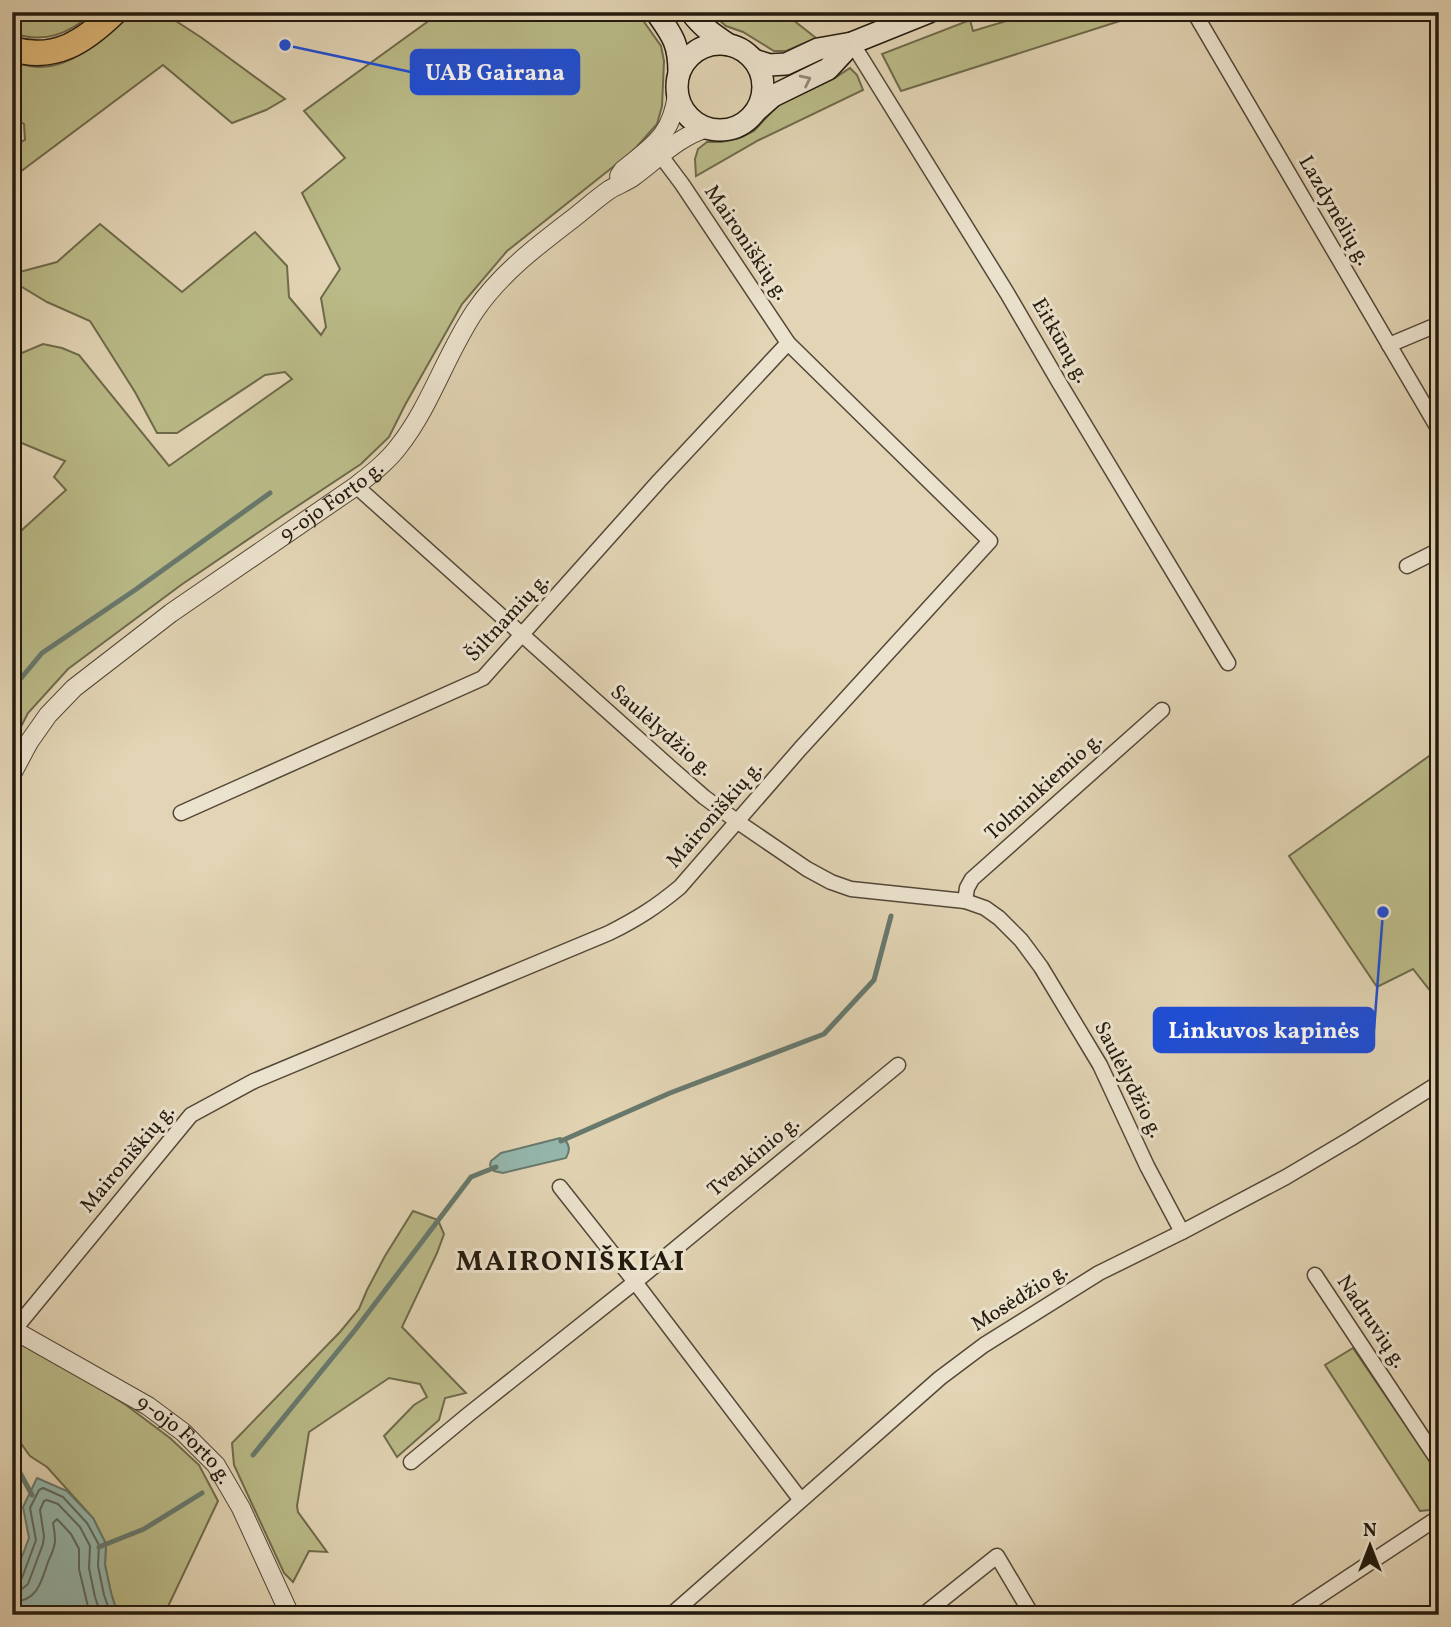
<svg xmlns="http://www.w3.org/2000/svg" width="1451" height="1627" font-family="Vollkorn,serif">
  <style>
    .green { fill: #babb88; stroke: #6e6a4b; stroke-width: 2 }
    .water { fill: #95b8ae; stroke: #67796e; stroke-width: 2 }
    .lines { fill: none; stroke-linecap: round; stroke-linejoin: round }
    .shore { stroke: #5c695e; stroke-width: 2 }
    .stream { stroke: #67796e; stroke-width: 5 }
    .minor-casing { stroke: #534838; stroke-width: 17 }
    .tertiary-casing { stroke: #534838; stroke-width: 20 }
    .secondary-casing { stroke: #231a0e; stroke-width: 24 }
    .trunk-casing { stroke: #231a0e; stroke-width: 27 }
    .minor { stroke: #ece3ce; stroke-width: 14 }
    .tertiary { stroke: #ece3ce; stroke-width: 18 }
    .secondary { stroke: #ece3ce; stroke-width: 21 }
    .trunk { stroke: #e1ba7a; stroke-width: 24 }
    .oneway { stroke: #928978 }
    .labels { text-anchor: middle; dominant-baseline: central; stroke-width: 6; stroke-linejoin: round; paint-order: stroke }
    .street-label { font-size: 21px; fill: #231a0e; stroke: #ece3ce }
    .district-label { font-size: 28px; font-weight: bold; letter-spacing: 2px; fill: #231a0e; stroke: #ece3ce }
    .leader { fill: none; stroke: #1d4ed8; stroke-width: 2.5 }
    .callout-dot { fill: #1d4ed8; stroke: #ece3ce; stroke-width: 2.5 }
    .callout { fill: #1d4ed8; stroke: #1d4ed8; stroke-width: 2.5 }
    .callout-label { font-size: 23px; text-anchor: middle; font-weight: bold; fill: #fff }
  </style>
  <rect width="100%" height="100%" fill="#e2d4b4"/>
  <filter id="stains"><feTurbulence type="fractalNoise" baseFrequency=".00286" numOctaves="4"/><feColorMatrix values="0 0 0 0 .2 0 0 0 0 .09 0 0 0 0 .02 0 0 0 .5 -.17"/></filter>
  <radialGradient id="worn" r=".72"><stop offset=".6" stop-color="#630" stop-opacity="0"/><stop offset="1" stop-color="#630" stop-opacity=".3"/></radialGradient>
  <g class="green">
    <path d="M12,12H94C69,34 45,44 12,33Z"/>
    <path d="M133,12H162L202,38L285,99L266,110L232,123L163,65L12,178V146L25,140L24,124L12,117V62C21,64 31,67 39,67C75,68 107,34 133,12Z"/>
    <polygon points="441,12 637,12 661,46 664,61 662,106 657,124 633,151 507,251 462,304 405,405 389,437 361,464 284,515 181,585 68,669 28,713 12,744 12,539 66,490 54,477 65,461 12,439 12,348 17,355 43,344 62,348 79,355 169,466 292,379 285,372 265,375 177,433 157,433 135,392 90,321 47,302 12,281 12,274 57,262 100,224 182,292 255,232 287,266 289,297 321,335 326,327 321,298 340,269 302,193 345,158 304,111"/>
    <polygon points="710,12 783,12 816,38 786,51 774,51 743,32 726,26"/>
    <polygon points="1036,12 1148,12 901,91 882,54 970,20 973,31"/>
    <polygon points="850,68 857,75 863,90 759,140 696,176 695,159 698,149 707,142 721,142 739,138 754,131 778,105 833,79"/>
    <polygon points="1439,749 1439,1002 1413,969 1377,987 1289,856"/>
    <polygon points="413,1211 438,1220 444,1234 437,1253 402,1327 466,1393 445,1398 439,1420 397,1457 384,1436 414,1405 427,1397 420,1384 389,1378 309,1432 297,1506 298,1512 327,1552 309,1551 293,1582 284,1573 234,1465 232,1443 340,1332 359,1309 367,1290 385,1256"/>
    <polygon points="12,1337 59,1363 126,1405 170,1438 199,1465 218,1501 164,1615 118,1615 111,1593 105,1565 106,1544 93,1518 47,1467 30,1456 12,1431"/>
    <polygon points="1353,1348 1439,1474 1438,1508 1430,1510 1420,1511 1325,1365"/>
    <polygon points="12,1540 22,1558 12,1583"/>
  </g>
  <g class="water">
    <path d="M560,1138L565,1140C570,1146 570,1151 566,1158L503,1173L494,1171L490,1165L491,1161L501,1153Z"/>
    <polygon points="37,1478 67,1491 93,1518 106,1544 105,1565 111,1593 118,1615 12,1615 12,1583 29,1538 23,1507"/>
  </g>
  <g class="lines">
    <g class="shore">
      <polyline points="12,1582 18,1581 22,1578 36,1540 30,1508 39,1490 43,1488 63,1497 87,1523 99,1545 98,1566 104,1595 111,1615"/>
      <polyline points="12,1591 22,1589 28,1584 43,1544 44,1536 40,1510 44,1501 47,1500 58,1504 80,1527 90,1546 89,1568 95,1597 101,1615"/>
      <path d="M12,1602C38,1601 41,1582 48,1562C51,1555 55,1548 55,1540C55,1534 54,1528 53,1523L57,1519L71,1534L79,1549V1569L90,1615"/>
    </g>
    <g class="stream">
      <polyline points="12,689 42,653 135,590 270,493"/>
      <polyline points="561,1141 670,1093 824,1034 874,980 891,916"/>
      <polyline points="253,1455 355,1330 471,1177 496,1167"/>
      <polyline points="12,1458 32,1495"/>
      <polyline points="99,1547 144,1529 202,1493"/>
    </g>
    <g class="minor-casing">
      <g id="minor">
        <polyline points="1194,12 1439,430"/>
        <polyline points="852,43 1007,293 1060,384 1228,663"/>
        <polyline points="1389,345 1439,324"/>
        <polyline points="356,486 672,769 704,797 738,822 807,869 831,882 851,889 965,901 985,908 999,918 1021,940 1041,967 1100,1065 1147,1166 1182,1232"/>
        <polyline points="1407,566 1439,550"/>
        <polyline points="181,813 483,678 659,481 788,343"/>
        <polyline points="965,901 967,888 972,879 1162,710"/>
        <polyline points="560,1187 635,1282 800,1499"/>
        <polyline points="1315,1275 1439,1462"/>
        <path d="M14,1330L191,1115L254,1081L609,933C637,919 656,907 680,887L800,749L990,541L788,343L682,184L661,156L659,145"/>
        <polyline points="411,1462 469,1414 635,1282 898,1065"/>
        <polyline points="671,1615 940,1378 984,1345 1099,1273 1182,1232 1286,1177 1350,1139 1439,1083"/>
        <polyline points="923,1615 997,1556 1032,1615"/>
        <polyline points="1291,1615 1439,1517"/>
      </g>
    </g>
    <g class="tertiary-casing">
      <g id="tertiary">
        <path d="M619,176L623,170C652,146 672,136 677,94"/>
        <path id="s1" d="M12,774L29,742L48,715L74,688L171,613L356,486C371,474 387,462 399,446C431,405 446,354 475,311C500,274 537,246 571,220C584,210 596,199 609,190C617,185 626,182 633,177C657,160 678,136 708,128"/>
        <path id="s2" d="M12,1329L148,1406L183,1432L216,1465L241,1508L290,1615"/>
      </g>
    </g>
    <g class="secondary-casing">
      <g id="secondary">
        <path d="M656,12C672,35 679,43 679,72"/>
        <path d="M691,12C702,27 714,35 729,45"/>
        <circle cx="720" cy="87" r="43"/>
        <polyline points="754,60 769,65 786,64 818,49 852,43 929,12"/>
        <polyline points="756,111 773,96 828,69 852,43"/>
      </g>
    </g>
    <g class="trunk-casing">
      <path id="trunk" d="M12,49C55,62 85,41 115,12"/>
    </g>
    <use href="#minor" class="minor"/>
    <use href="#tertiary" class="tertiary"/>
    <use href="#secondary" class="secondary"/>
    <use href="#trunk" class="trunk"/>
  </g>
  <defs><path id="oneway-chevron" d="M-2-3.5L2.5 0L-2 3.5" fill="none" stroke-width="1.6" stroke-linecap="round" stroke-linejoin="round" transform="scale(1.75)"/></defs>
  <use class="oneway" href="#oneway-chevron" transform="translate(806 80) rotate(-26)"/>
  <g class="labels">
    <g class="street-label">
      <text transform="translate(1334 211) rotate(60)">Lazdynėlių g.</text>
      <text transform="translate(746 243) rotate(56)">Maironiškių g.</text>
      <text transform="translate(1060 341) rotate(60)">Eitkūnų g.</text>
      <text stroke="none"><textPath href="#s1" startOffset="425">9-ojo Forto g.</textPath></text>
      <text transform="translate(508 618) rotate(-47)">Šiltnamių g.</text>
      <text transform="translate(661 731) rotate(41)">Saulėlydžio g.</text>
      <text transform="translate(1044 787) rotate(-42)">Tolminkiemio g.</text>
      <text transform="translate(715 815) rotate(-49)">Maironiškių g.</text>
      <text transform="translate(1128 1080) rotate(63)">Saulėlydžio g.</text>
      <text transform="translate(754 1157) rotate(-40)">Tvenkinio g.</text>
      <text transform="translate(128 1159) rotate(-50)">Maironiškių g.</text>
      <text transform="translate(1020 1298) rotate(-32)">Mosėdžio g.</text>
      <text transform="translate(1371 1322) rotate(56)">Nadruvių g.</text>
      <text stroke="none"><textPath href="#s2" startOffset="206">9-ojo Forto g.</textPath></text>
    </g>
    <g class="district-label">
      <text x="571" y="1262">MAIRONIŠKIAI</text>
    </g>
  </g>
  <path class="leader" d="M285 45L411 72M1383 912L1374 1030"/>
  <g class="callout-dot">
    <circle cx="285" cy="45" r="7"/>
    <circle cx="1383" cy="912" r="7"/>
  </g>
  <g class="callout">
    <rect x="411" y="50" width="168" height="44" rx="7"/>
    <rect x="1154" y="1008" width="220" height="44" rx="7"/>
  </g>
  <g class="callout-label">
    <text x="495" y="80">UAB Gairana</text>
    <text x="1264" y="1038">Linkuvos kapinės</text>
  </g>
  <rect width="1451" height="1627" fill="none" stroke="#e2d4b4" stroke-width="42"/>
  <rect x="14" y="14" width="1423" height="1599" fill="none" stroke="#231a0e" stroke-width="3.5"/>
  <rect x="21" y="21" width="1409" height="1585" fill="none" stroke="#231a0e" stroke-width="2"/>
  <g transform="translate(1370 1546)" stroke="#ece3ce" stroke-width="5" paint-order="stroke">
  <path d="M0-5L12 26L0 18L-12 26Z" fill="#231a0e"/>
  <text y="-10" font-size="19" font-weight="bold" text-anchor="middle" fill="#231a0e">N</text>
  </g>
  <rect width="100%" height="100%" filter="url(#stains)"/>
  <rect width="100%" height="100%" fill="url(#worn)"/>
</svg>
